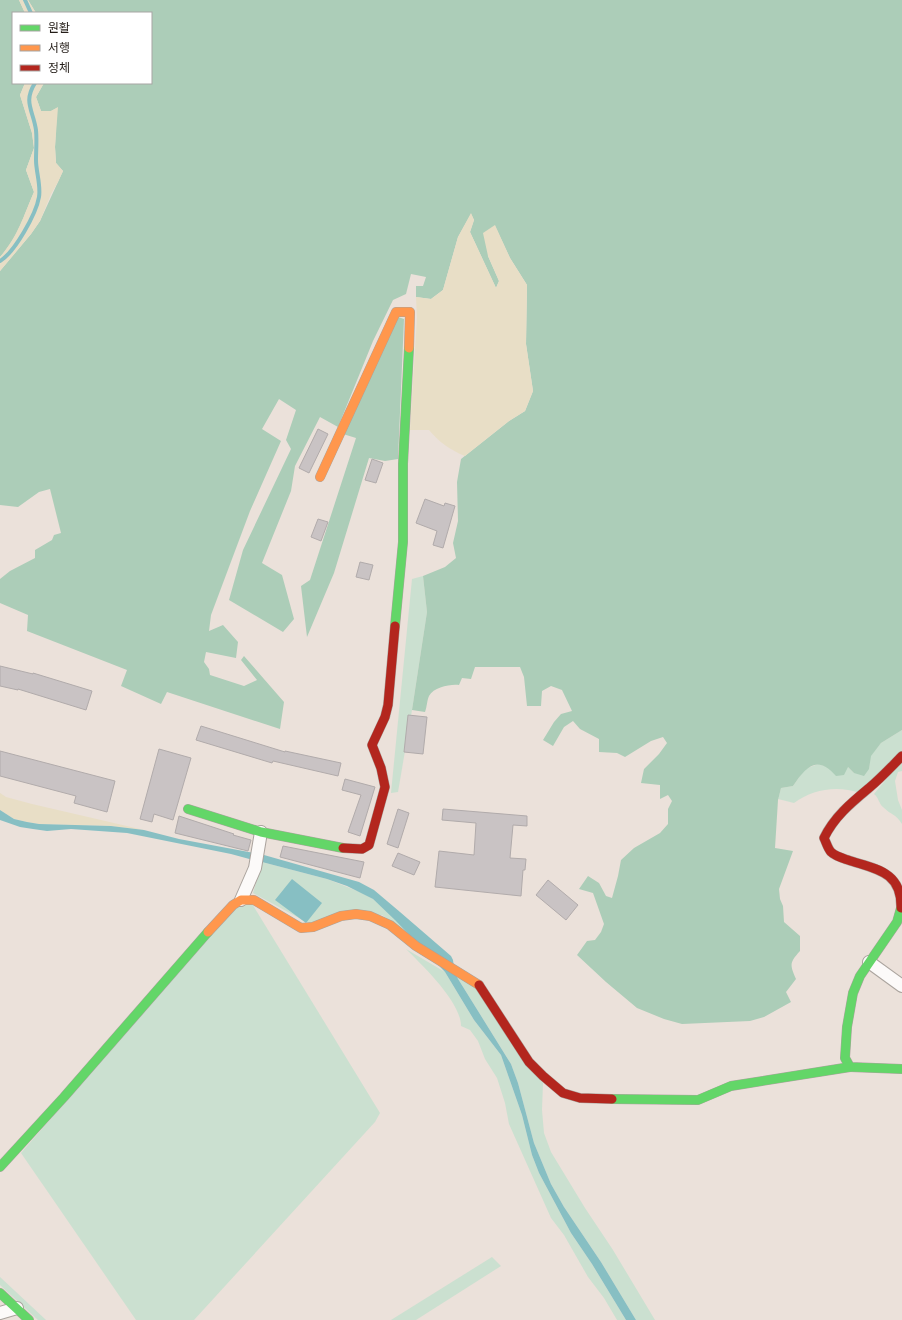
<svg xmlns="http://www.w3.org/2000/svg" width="902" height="1320" font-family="'Archivo Narrow','Noto Sans KR',sans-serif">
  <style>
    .green { fill: #cbe0d0 }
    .forest { fill: #accdb8 }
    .sand { fill: #e8dec6 }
    .water { fill: #87bfc3 }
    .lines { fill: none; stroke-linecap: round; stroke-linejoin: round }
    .stream { stroke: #87bfc3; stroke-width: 4 }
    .building { fill: #c9c3c4; stroke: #b1abab }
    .street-casing { stroke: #aaa39d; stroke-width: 14 }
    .fast-casing { stroke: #aaa39d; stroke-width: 10 }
    .slow-casing { stroke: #aaa39d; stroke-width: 10 }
    .jam-casing { stroke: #aaa39d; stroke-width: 10 }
    .street { stroke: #fcfaf9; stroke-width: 12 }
    .fast { stroke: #63d668; stroke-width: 9 }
    .slow { stroke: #ff974d; stroke-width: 9 }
    .jam { stroke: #b3261e; stroke-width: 9 }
  </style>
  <rect width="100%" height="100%" fill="#ebe1da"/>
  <g class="green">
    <polygon points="423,576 427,612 412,710 398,792 391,793 412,579"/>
    <path d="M902,730V752L860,793C837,785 813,789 794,803L778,799L781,788L793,786L805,769L818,764L828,767H848L854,773L869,769L870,756L881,743Z"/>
    <path d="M902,760V771L898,772L895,781L898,800L902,810V824C896,814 891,815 883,807C879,804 879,798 874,794Z"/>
    <polygon points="262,862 327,879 360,892 373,899 421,942 382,915 310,924 253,893"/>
    <polygon points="251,902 380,1113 375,1122 194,1320 136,1320 21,1153 232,910"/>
    <path d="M406,949L445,972L474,1020L501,1055L522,1115L532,1155L539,1173L571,1233L592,1264L626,1320H617L604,1298L588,1277L564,1235L551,1218L509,1124L505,1103L497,1078L485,1059L478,1041L470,1030L461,1026C461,1002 423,966 406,949Z"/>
    <polygon points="455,974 479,989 543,1083 542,1110 544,1133 551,1152 585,1208 613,1250 655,1320 636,1320 601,1262 564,1207 551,1184 534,1143 518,1083 511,1064"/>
    <polygon points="492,1257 501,1266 416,1320 391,1320"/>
    <polygon points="0,1277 46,1320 38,1320 0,1285"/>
  </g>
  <g class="forest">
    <path d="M0,0H19L25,13H13V83H25L20,95L32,133L34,148L26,170L34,192C23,217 19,236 0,257Z"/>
    <path d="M28,0H902V730L881,743L871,756L869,769L864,776L854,773L848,767L844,775L836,776C817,754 806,767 793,786L781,788L778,800L775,848L793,851L779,889L780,899L783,906L784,922L800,936V951C789,963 790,965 796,979L786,992L791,1002L764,1017L750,1021L682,1024L664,1019L637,1008L606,982L577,955L587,941L595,940L601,932L604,924L593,893L579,889L588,876L599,883L606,896L612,898L618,876L621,860L634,848L660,833L668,824V809L672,801L668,795L660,799V785L641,783L644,769L659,754L667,743L663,737L651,741L625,757L617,753L599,752V739L580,729L573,721L564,727L553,746L543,740L554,722L561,714L572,711L562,690L551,686L542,691L541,706H527L524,677L520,667H475L471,679L462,678L459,685C450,684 434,687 429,696C427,700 427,707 425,712L412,710L427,612L423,576L445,567L456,558L453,543L458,521L457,482L461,459L509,421L525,411L533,391L526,344L527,285L510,258L495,226L488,256L499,281L496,288L470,232L474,220L471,214L458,237L443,290L431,299L416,297V286H423L426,277L411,274L406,294L393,300L373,341L338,427L320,417L295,466L291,491L262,563L282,575L294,619L283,632L229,600L243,550L291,449L286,440L296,410L279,399L262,429L281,441L250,511L211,615L209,631L223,625L238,642L236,658L206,652L204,662L209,669L210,675L244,686L257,680L241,660L244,656L284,702L280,729L167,692L161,704L121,686L127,670L27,631L28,615L0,603V579L10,571L35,558V550L52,540L54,535L61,533L50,489L39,492L18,507L0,505V271L31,234L40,221L63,171L56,163L55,147L57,108L51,111H41L36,97L44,83H151V13H36Z"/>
    <polygon points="398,317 404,319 398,459 385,461 369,458 334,573 307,637 301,586 310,580 356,438 343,434"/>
  </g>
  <g class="sand">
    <polygon points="19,0 28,0 36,13 25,13"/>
    <path d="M25,83H44L36,97L41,111H51L58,107L55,147L56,163L63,171L58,182L51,194L40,221L31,234L0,271V257C18,236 23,217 34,192L26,170L34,148L32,133L20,95Z"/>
    <path d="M471,213L474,220L470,232L496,288L499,281L488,256L483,233L495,225L510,258L527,285L526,344L533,391L525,411L509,421L465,456C450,450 439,442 429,430H410L417,318L416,297L431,299L443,290L458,237Z"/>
    <polygon points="0,793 6,797 32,804 144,830 111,826 39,824 27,822 14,819 0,810"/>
  </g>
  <g class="water">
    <polygon points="0,810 14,819 27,822 39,824 111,826 144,830 179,839 254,853 253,860 231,854 127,833 71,829 47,831 33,829 20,827 0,820"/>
    <polygon points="264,855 359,882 374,890 400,912 451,956 453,960 455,974 511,1064 518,1083 534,1143 551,1184 564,1207 601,1262 636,1320 626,1320 592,1264 571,1233 539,1173 532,1155 522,1115 501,1055 474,1020 445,972 395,920 373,899 347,886 327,879 262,862"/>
    <polygon points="292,879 322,903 306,923 275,900"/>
  </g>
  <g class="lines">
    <g class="stream">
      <polyline points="25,0 31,13"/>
      <path d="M0,261C15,252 36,214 39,197C41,185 36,172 36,160C36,150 37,140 36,130C33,110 23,102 35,83"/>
    </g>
  </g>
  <g class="building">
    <polygon points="318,429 328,434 309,473 299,468"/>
    <polygon points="372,459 383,463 376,483 365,480"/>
    <polygon points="425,499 444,506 445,503 455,506 443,548 433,545 437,531 416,523"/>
    <polygon points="318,519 328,522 321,541 311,537"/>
    <polygon points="360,562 373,565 369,580 356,577"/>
    <polygon points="0,666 33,674 33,673 92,691 86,710 18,689 18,690 0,686"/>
    <polygon points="408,715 427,717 423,754 404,752"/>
    <polygon points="201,726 285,752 285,751 341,763 338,776 273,761 272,763 196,740"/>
    <polygon points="159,749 191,758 173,820 154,814 152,822 140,819"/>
    <polygon points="0,751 115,781 107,812 74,803 76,796 0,776"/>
    <polygon points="345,779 375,787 360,836 348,832 361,795 342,790"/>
    <polygon points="398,809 409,813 398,848 387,844"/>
    <polygon points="443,809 527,816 527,826 513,825 510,858 526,859 525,870 523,870 521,896 435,887 439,851 474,855 476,823 442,820"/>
    <polygon points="179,816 234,834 233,835 251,840 248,851 175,833"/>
    <polygon points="283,846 364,862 360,878 280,857"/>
    <polygon points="398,853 420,862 414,875 392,866"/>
    <polygon points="548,880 578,905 566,920 536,895"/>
  </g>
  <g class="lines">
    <g class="street-casing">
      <g id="street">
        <polyline points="241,900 255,868 261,832"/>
        <polyline points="869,962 902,986"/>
        <polyline points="0,1313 17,1308"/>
      </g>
    </g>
    <g class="fast-casing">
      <g id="fast">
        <polyline points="395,626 403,542 403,464 409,348"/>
        <polyline points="188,809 261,832 343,848"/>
        <polyline points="901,908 897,922 860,976 853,993 847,1027 845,1058 850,1067 902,1069"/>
        <polyline points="612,1099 698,1100 731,1086 850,1067"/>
        <polyline points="0,1167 64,1097 208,932"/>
        <polyline points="0,1293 29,1320"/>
      </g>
    </g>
    <g class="slow-casing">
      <g id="slow">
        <polyline points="320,477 396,312 410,312 409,348"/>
        <polyline points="208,932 233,905 241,900 254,900 301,928 313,927 341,916 356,914 370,916 390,925 416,946 479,985"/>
      </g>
    </g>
    <g class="jam-casing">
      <g id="jam">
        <polyline points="343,848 362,849 369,845 385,787 381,768 372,745 385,717 388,705 395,626"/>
        <path d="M901,908C902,871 875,869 848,860C842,858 835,856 831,852C828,849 826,842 824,838C834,817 851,803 869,788C881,778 891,767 902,756"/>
        <polyline points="479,985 529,1062 543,1076 563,1093 580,1098 612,1099"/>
      </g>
    </g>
    <use href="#street" class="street"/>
    <use href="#fast" class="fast"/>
    <use href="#slow" class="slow"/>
    <use href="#jam" class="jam"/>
  </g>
  <rect x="12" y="12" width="140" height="72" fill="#ffffff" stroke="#a7a5a3"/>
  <rect x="20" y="25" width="20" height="6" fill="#63d668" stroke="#a7a5a3"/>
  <text x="48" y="32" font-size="12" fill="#241d18">원활</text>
  <rect x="20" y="45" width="20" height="6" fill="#ff974d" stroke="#a7a5a3"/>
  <text x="48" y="52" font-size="12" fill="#241d18">서행</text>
  <rect x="20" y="65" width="20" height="6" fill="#b3261e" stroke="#a7a5a3"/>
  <text x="48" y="72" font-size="12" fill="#241d18">정체</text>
</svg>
